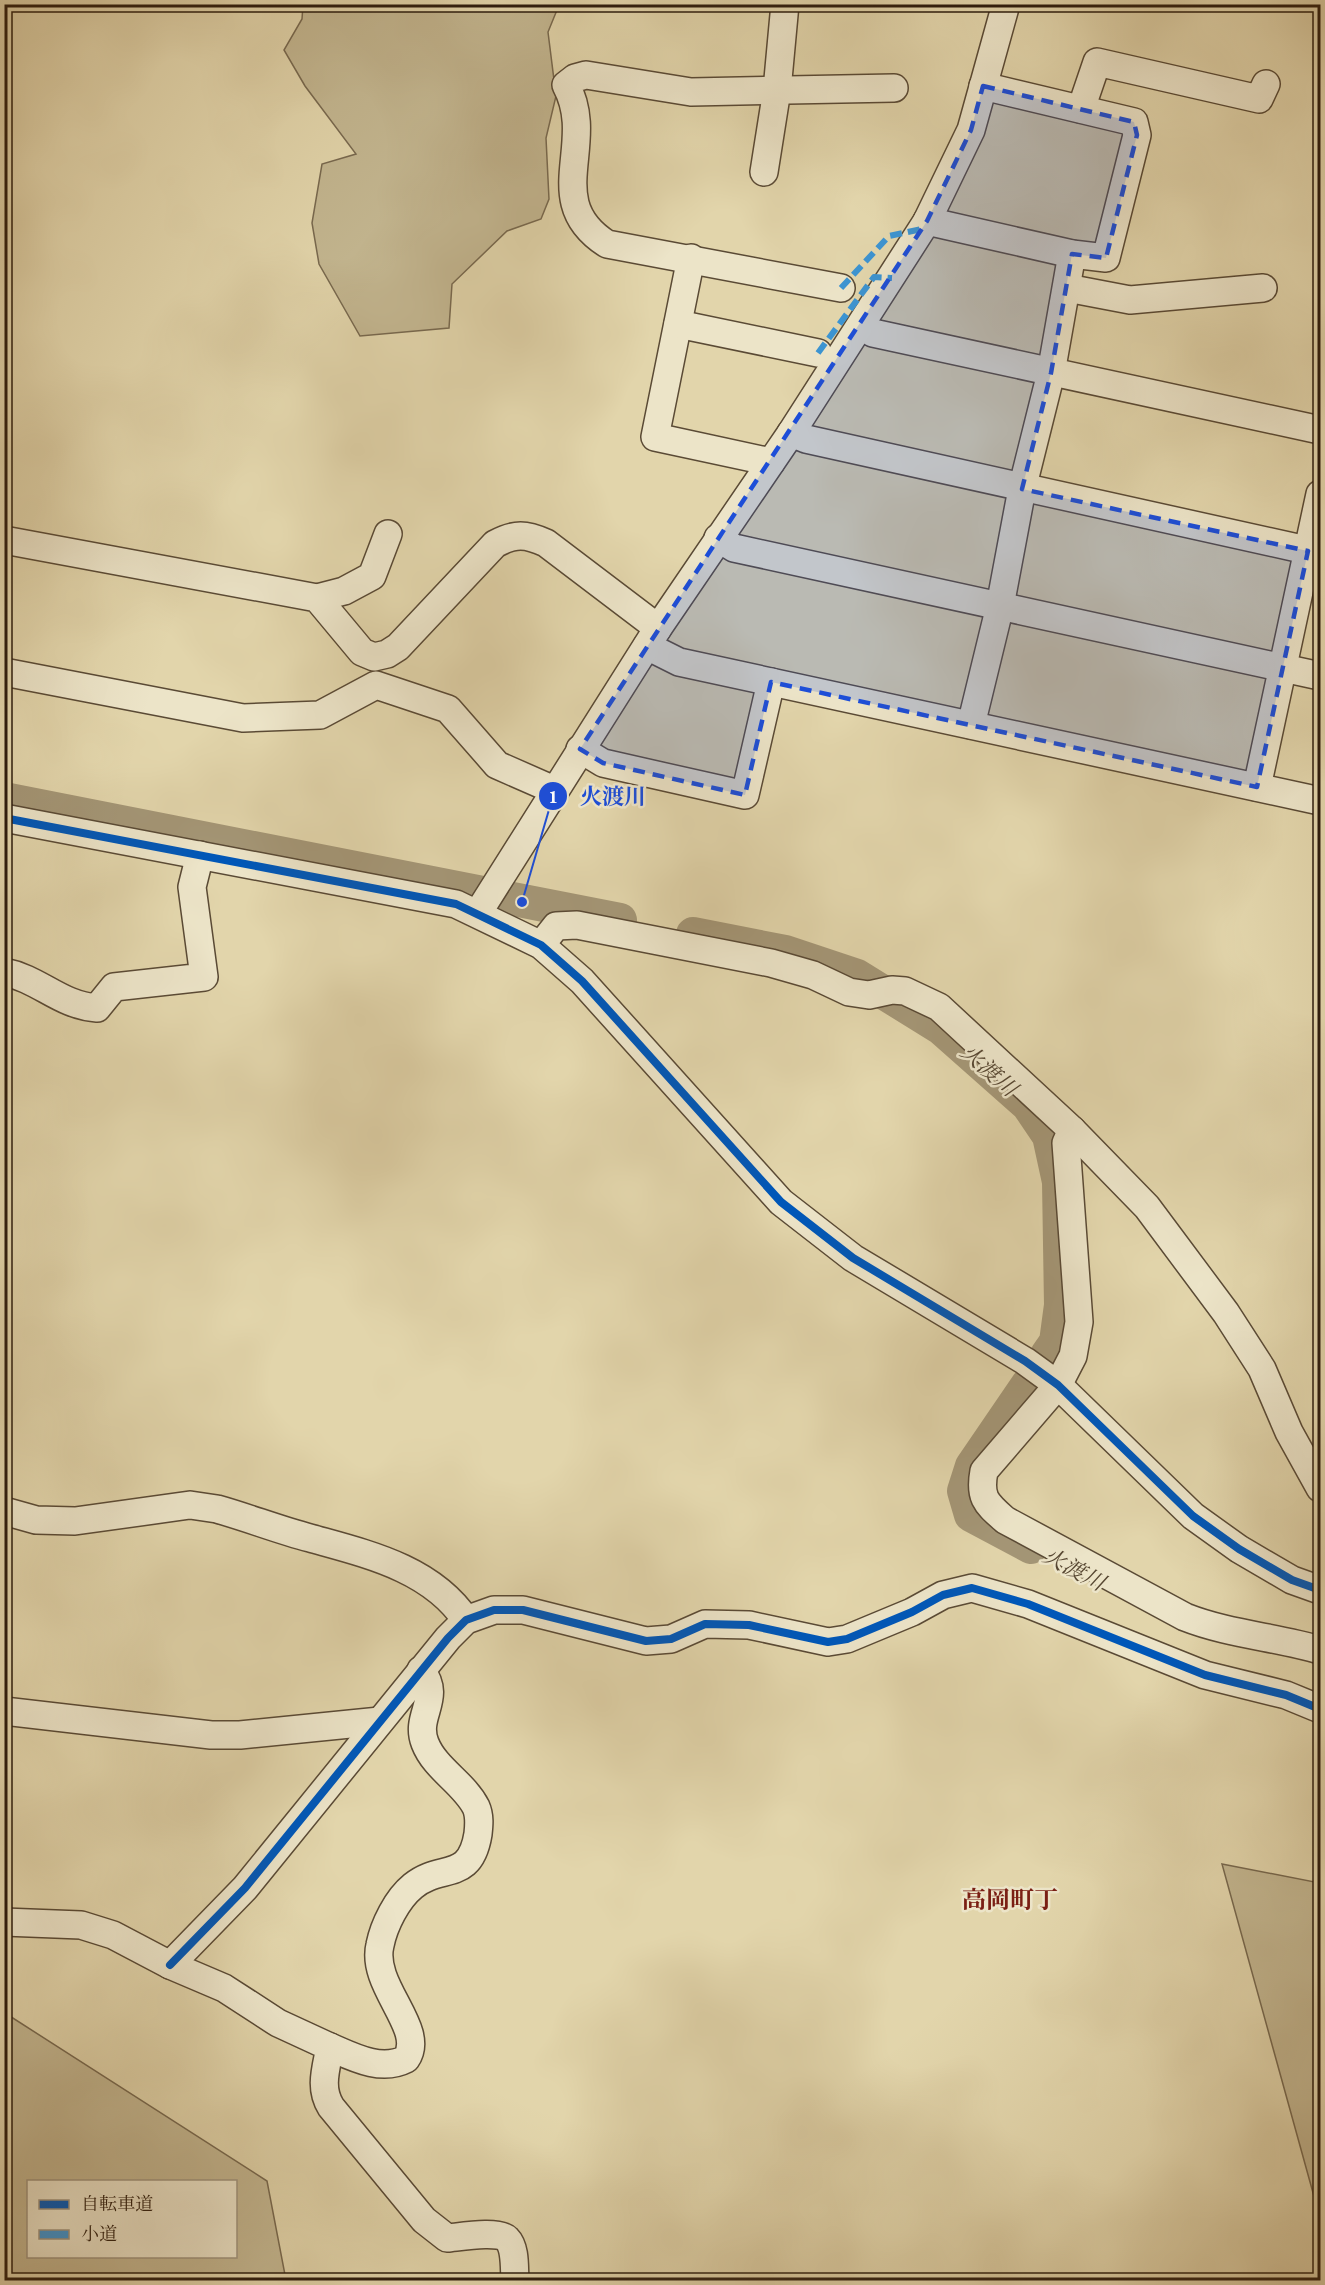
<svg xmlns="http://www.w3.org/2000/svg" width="1325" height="2285" font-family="'EB Garamond','Noto Serif JP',serif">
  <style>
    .green { fill: #c3b690; stroke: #78694f; stroke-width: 1.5; fill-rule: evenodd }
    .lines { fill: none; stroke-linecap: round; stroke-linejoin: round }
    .river { stroke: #a49676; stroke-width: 34 }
    .minor-casing { stroke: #5a4a35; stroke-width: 30 }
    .minor { stroke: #ece4c8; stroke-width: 27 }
    .quiet { stroke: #3c94d2; stroke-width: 6; stroke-dasharray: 12 6; stroke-linecap: butt }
    .cycleway-casing { stroke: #ece4c8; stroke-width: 11 }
    .cycleway { stroke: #0057b8; stroke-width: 8 }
    .marked { fill: #1d4ed8; fill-opacity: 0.2; stroke: #1d4ed8; stroke-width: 4.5; stroke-dasharray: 12 8; stroke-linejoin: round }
    .labels { text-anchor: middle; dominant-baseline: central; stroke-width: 5; stroke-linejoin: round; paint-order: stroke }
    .water-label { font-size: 22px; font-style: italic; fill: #574732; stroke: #ece4c8 }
    .quarter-label { font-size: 24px; font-weight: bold; fill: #7a1f14; stroke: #ece4c8 }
    .leader { fill: none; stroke: #1d4ed8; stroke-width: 2 }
    .callout-dot { fill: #1d4ed8; stroke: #ece4c8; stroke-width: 2 }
    .mark-label { font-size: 18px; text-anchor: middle; font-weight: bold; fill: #fff }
    .callout-label { font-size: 22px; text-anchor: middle; font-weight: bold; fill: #1d4ed8; stroke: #ece4c8; stroke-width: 5; stroke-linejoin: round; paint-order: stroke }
  </style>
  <rect width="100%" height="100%" fill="#e2d5ab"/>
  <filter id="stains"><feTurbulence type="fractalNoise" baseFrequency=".00333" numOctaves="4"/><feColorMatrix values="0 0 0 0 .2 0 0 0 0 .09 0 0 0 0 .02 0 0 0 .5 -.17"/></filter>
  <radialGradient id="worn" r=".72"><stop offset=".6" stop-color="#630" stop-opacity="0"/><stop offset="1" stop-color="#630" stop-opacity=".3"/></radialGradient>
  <g class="green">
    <polygon points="303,5 559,5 548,32 556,96 546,138 549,199 541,219 507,231 452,284 449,328 360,336 319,264 312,223 322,164 356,154 305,86 284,50 302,19"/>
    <polygon points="1222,1864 1320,1883 1320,2218"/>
    <path d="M5,2013L267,2181L286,2280H5ZM28,2182H236V2256H28Z"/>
  </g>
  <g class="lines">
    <g class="river">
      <polyline points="4,799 620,920"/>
      <polyline points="693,934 785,952 857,976 941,1028 1028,1105 1049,1136 1059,1182 1061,1305 1056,1342 1047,1355"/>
      <polyline points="1028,1384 972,1466 964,1491 971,1515 1031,1547"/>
    </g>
    <g class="minor-casing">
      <g id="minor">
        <polyline points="1081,109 1097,62 1259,99 1266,84"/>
        <polyline points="764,172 777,90 785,4"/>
        <polyline points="927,221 1072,254 1106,258 1137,135 1134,122 983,86"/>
        <polyline points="691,258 655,437 771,462"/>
        <path d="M841,288L607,244C540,201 598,144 566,85L575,78L586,75L691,92L894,88"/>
        <polyline points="1067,288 1130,300 1263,288"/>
        <polyline points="678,324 818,353"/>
        <polyline points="862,326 873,333 1320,430"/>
        <polyline points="791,433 806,439 1320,553"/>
        <polyline points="718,538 734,548 1320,676"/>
        <path d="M4,540L317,598L362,652L374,657L387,654L398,647L495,544C515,533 526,534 546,543L658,628"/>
        <polyline points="317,598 344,591 372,576 388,534"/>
        <polyline points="647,646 679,662 1320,801"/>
        <polyline points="4,672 243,718 320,715 376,685 448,709 497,765 554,790"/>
        <polyline points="971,725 1000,606 1022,489 1051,373 1072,254"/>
        <polyline points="580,749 603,763 745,795 771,682"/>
        <polyline points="1257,787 1320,494"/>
        <polyline points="4,818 456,904 541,945 582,981 781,1202 853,1258 1025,1361 1058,1385 1193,1516 1239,1549 1292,1580 1320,1590"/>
        <polyline points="478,913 658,628 791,433 927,221 971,130 1006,4"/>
        <polyline points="541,945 556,926 577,925 771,963 813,975 849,992 869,995 892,990 905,991 939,1007 1072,1130 1147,1207 1226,1313 1262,1369 1289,1432 1320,1488"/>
        <path d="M4,972C40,979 59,1005 97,1008L114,987L204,977L192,887L200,855"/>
        <path d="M1072,1130L1066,1143L1079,1322L1073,1356L1058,1385L984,1471C979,1498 986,1503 1005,1520L1185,1617C1228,1634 1276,1637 1320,1650"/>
        <path d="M4,1511L36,1520L75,1521L190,1505L217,1509C249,1518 279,1530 310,1538C367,1554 431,1568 466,1620"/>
        <polyline points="4,1711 211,1735 240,1735 380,1721"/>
        <path d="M4,1922L81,1925L113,1935L170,1965L224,1988L278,2023L330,2047C326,2069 319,2088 331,2107L424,2220L447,2238C459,2237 499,2230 507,2239C516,2248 514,2269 515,2280"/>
        <polyline points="170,1965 245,1888 448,1638 466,1620 494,1610 523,1610 646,1641 671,1639 705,1624 749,1625 828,1642 847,1639 912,1612 943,1595 972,1588 1028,1604 1205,1675 1286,1695 1320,1709"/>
        <path d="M330,2047C353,2057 381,2072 406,2059C427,2029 370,1986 380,1945C384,1925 397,1899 413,1886C441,1863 470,1883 478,1834C479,1825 480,1816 476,1807C464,1783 435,1769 425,1743C414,1715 443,1699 421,1670"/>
      </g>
    </g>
    <use href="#minor" class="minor"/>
    <g class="quiet">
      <polyline points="841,288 889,236 922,229"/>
      <polyline points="818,353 874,277 892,278"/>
    </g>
    <g class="cycleway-casing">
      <g id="cycleway">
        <polyline points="4,818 456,904 541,945 582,981 781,1202 853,1258 1025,1361 1058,1385 1193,1516 1239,1549 1292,1580 1320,1590"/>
        <polyline points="170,1965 245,1888 448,1638 466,1620 494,1610 523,1610 646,1641 671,1639 705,1624 749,1625 828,1642 847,1639 912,1612 943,1595 972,1588 1028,1604 1205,1675 1286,1695 1320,1709"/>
      </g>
    </g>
    <use href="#cycleway" class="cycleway"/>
  </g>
  <path class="marked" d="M983,86L1134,122L1137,135L1106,258L1072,254L1051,373L1022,489L1308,551L1257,787L771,682L745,795L603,763L580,749L927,221L971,130Z"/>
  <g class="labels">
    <g class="water-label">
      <text transform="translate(989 1070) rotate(41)">火渡川</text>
      <text transform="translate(1074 1569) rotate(28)">火渡川</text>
    </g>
    <g class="quarter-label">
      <text x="1010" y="1899">高岡町丁</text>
    </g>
  </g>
  <path class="leader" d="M522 902L553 796"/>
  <g class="callout-dot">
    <circle cx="522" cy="902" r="6"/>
    <circle cx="553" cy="796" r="15"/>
  </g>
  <g class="mark-label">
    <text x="553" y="803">1</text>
  </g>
  <g class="callout-label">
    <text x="613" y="804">火渡川</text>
  </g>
  <rect width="1325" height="2285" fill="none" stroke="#e2d5ab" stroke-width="24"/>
  <rect x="6" y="6" width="1313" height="2273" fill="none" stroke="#2d1c0e" stroke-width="3"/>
  <rect x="12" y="12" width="1301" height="2261" fill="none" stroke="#2d1c0e" stroke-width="1.5"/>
  <rect x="27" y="2180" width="210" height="78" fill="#ece4c8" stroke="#a0947e" stroke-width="1.5"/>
  <rect x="39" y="2200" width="30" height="9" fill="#0057b8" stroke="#a0947e" stroke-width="1.5"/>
  <text x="81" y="2210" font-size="18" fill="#2d1c0e">自転車道</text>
  <rect x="39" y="2230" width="30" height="9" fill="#3c94d2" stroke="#a0947e" stroke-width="1.5"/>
  <text x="81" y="2240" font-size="18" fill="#2d1c0e">小道</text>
  <rect width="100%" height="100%" filter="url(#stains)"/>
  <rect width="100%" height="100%" fill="url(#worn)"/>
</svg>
